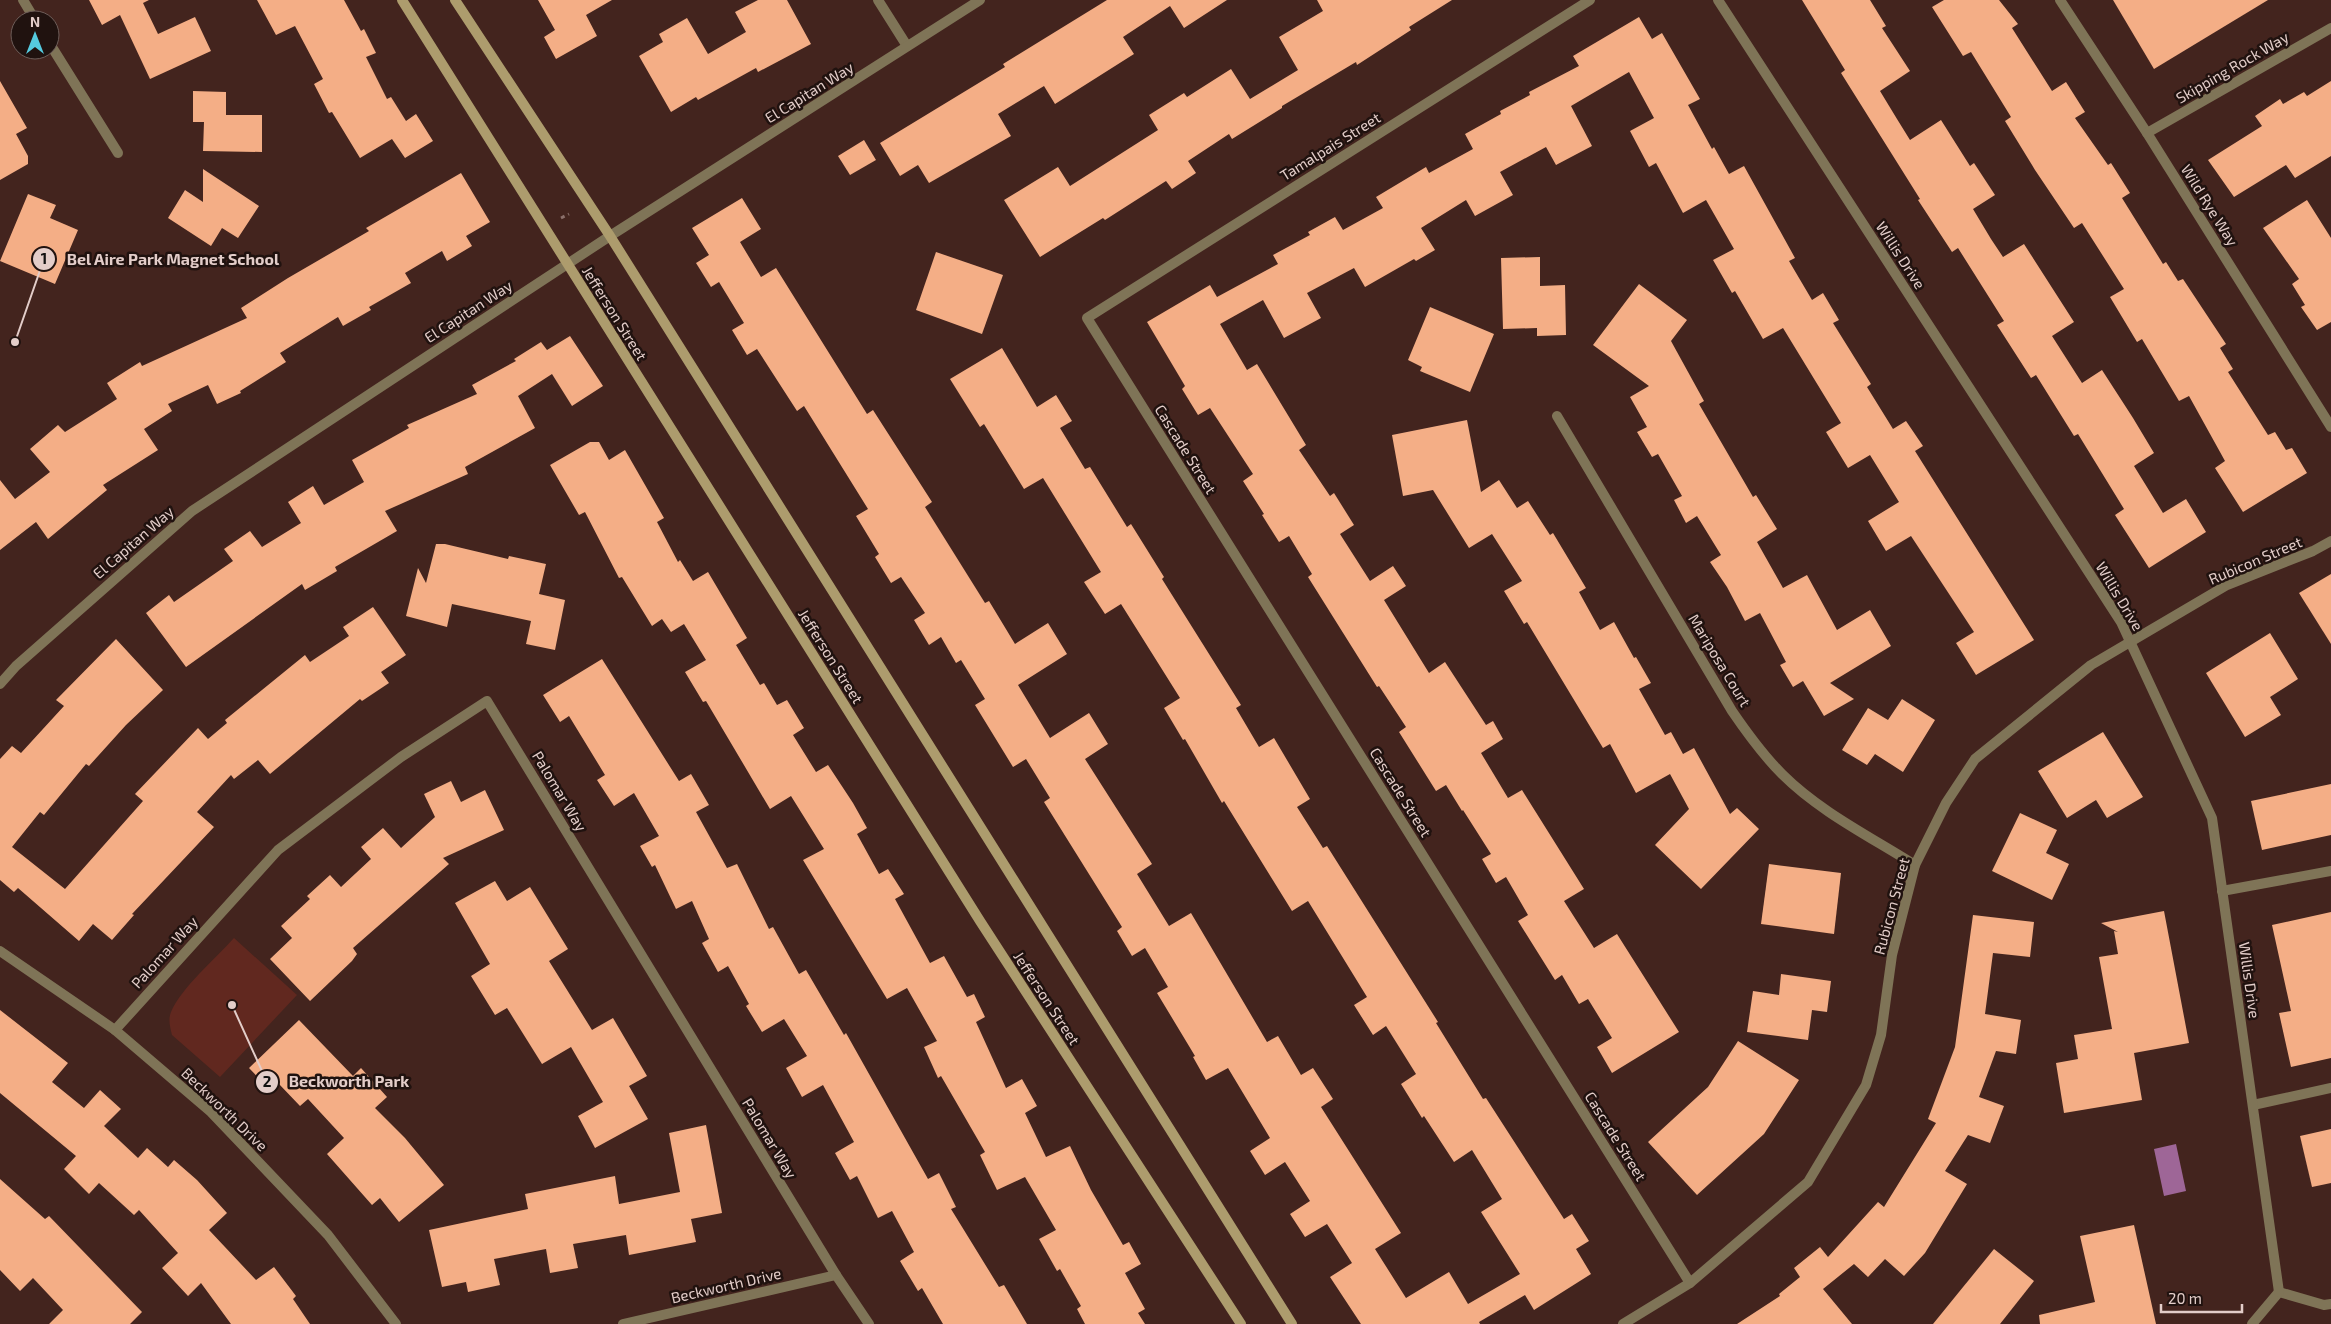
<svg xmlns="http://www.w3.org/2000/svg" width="2331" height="1324" font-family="'Exo 2',sans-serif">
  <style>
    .green { fill: #61281f }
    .water { fill: #9e6697 }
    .building { fill: #f4ae86 }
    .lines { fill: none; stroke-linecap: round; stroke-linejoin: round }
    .path { stroke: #8b706b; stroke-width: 3; stroke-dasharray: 4 4; stroke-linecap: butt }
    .service { stroke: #7f7457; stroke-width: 10 }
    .minor { stroke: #7f7457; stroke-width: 10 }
    .secondary { stroke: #ad9c6d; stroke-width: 10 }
    .labels { text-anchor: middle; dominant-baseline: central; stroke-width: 5; stroke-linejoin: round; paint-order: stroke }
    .street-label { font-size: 15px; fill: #e3cdc9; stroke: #20120f }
    .leader { fill: none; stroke: #e3cdc9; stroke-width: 2 }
    .callout-dot { fill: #e3cdc9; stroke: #20120f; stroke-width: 2 }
    .mark-label { font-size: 15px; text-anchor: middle; font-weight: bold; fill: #111 }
    .callout-label { font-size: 16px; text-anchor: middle; font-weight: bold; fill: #e3cdc9; stroke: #20120f; stroke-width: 5; stroke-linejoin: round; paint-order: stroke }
  </style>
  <rect width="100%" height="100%" fill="#43241e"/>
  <path class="green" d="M234,938L297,995L220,1077L172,1035C170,1027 168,1019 171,1012C181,988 216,958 234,938Z"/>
  <polygon class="water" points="2176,1144 2186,1191 2164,1196 2154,1149"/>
  <g class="building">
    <polygon points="89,0 149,0 143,3 158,34 195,17 211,51 150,79 120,15 102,25"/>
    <polygon points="257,0 344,0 361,31 364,29 376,53 366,57 387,99 391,97 406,121 416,114 433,141 405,158 392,139 360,158 332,112 329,113 314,84 323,79 295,26 276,35"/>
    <polygon points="538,0 612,0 586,15 597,36 556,59 544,37 555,30"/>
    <polygon points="758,0 787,0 811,44 758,72 756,68 698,100 696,97 671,112 639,56 663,42 659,34 687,18 708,54 746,32 735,12"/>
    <polygon points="1107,0 1227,0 1184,28 1170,6 1123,37 1134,54 1085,85 1055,104 1044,86 998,114 1011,136 929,183 918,165 900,176 880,143 1005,67 1003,64"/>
    <polygon points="1317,0 1452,0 1409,27 1411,30 1357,65 1356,62 1282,106 1282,108 1232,139 1229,134 1188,161 1196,173 1172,189 1166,181 1105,220 1103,218 1040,257 1004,200 1058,167 1070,186 1158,130 1149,115 1184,93 1187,97 1231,69 1250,99 1298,70 1279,37 1323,11"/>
    <polygon points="1802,0 1870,0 1886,26 1882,28 1910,71 1880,91 1897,119 1910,140 1941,120 1970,166 1974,163 1995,195 1973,209 1991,239 2003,257 2024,244 2074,322 2052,336 2082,383 2102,370 2133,418 2154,453 2134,466 2163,513 2186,499 2206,532 2149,568 2115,515 2124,509 2078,434 2074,436 2036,375 2031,378 1997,325 2004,321 1958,248 1952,252 1918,200 1920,199 1841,73 1845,70"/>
    <polygon points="1944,0 1999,0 2018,24 2012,28 2052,91 2066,82 2085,112 2075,118 2108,165 2111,163 2130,193 2122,198 2163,264 2166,262 2178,281 2183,279 2226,344 2220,348 2233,369 2228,372 2268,435 2275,432 2286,450 2292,448 2307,473 2243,512 2215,468 2225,461 2189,396 2179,401 2142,339 2137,342 2110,297 2124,289 2082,223 2074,228 2035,170 2005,121 2011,117 1971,52 1963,56 1932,7"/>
    <polygon points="2113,0 2268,0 2154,69"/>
    <polygon points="1639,17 1652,39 1662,33 1700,99 1688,105 1712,149 1714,147 1729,174 1744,166 1795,258 1789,261 1812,300 1823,293 1839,320 1833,323 1871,384 1867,387 1893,429 1906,421 1923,446 1915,451 2034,640 1976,675 1956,643 1974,632 1911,536 1886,551 1868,521 1899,502 1870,455 1848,468 1826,432 1841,423 1783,328 1763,339 1735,291 1732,293 1713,260 1734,249 1706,200 1683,213 1656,163 1649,167 1630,131 1654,118 1629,72 1571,106 1592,146 1556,165 1546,147 1500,172 1513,195 1475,216 1466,200 1421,228 1435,250 1416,261 1414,259 1365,287 1354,268 1307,293 1321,318 1284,338 1263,300 1220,324 1247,370 1257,364 1306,445 1299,450 1330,496 1334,493 1354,525 1340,534 1370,581 1393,566 1406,586 1384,600 1429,673 1445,662 1486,725 1493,721 1503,739 1481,753 1508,798 1522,790 1584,889 1564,901 1594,948 1617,934 1679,1032 1612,1073 1597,1047 1612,1038 1588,999 1579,1004 1562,975 1555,980 1518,921 1528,915 1506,877 1496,883 1482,859 1491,854 1463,810 1462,811 1446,785 1436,791 1399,732 1406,727 1379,686 1377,687 1308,577 1312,574 1289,536 1279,542 1262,515 1264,514 1243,481 1253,474 1210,408 1198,415 1182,389 1185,386 1147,322 1210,285 1217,297 1278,264 1273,255 1310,235 1308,232 1335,217 1343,230 1383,208 1376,197 1426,167 1429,173 1473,149 1465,134 1501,114 1500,111 1530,95 1529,92 1579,66 1573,56"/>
    <polygon points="0,81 27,128 16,134 28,156 28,164 0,180"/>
    <polygon points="2331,81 2331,156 2295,178 2286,165 2234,197 2208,160 2262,126 2255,116 2280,99 2283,104 2304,92 2307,96"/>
    <polygon points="193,91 226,92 226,115 262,115 262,152 203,151 204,122 193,122"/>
    <polygon points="864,140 876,160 850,175 838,156"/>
    <polygon points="203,169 259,206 238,238 222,228 211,246 168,218 185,190 203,202"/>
    <polygon points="461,173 490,222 466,236 472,246 447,261 442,251 405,273 411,283 369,307 371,310 343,326 338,317 280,353 286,362 240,391 241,393 217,404 208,385 168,404 172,411 144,429 158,450 103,485 107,490 48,539 36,522 0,550 0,480 15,499 50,472 30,449 58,425 65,432 117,399 107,383 140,362 142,366 247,318 241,308 288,278 369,231 366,228"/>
    <polygon points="28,194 56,205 50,218 78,230 55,284 0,261"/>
    <polygon points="742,198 761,229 740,242 761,277 776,268 867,414 873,410 932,502 925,507 985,603 989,601 1015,644 1048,623 1067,654 1018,685 1050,738 1089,713 1108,744 1085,759 1152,864 1137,874 1169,926 1191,913 1267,1042 1278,1036 1301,1075 1313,1068 1333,1099 1321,1107 1401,1233 1375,1249 1406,1298 1449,1272 1468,1304 1520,1274 1481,1212 1502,1199 1472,1150 1454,1162 1424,1116 1422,1118 1401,1084 1416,1074 1386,1026 1373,1035 1354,1005 1367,997 1308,901 1292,911 1224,801 1222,803 1185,739 1183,740 1164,708 1180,698 1121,604 1105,614 1084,582 1101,572 1043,478 1024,489 984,424 980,427 950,379 1002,348 1037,407 1056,395 1072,421 1060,428 1085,469 1090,467 1127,527 1131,524 1164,577 1162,579 1241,705 1236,708 1259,747 1274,738 1310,799 1297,807 1323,848 1327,846 1438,1022 1436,1023 1483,1099 1486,1098 1564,1219 1572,1214 1589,1241 1576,1249 1591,1274 1534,1310 1525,1295 1479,1322 1480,1324 1361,1324 1330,1277 1352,1263 1327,1224 1305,1237 1290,1214 1310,1201 1285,1162 1265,1175 1250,1151 1270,1138 1228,1068 1206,1080 1193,1057 1195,1056 1157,993 1168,987 1145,948 1132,956 1117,931 1122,927 1044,802 1050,798 1026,759 1013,767 975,705 985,699 961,660 956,663 941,637 929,645 914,620 925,613 901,577 891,583 875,557 879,554 856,516 868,509 804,406 797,411 757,349 747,355 732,330 744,323 719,282 711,287 696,263 709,255 692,228"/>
    <polygon points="2307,200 2331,238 2331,322 2317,330 2301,307 2305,305 2292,284 2299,279 2263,228"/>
    <polygon points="936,252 1003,275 982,334 916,310"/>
    <polygon points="1540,257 1540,286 1565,285 1566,335 1537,336 1537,328 1503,329 1501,258"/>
    <polygon points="1639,284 1687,320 1671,341 1704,401 1699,404 1753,497 1756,495 1777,529 1757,542 1783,588 1807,575 1837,630 1870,610 1891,646 1830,683 1854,699 1824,716 1803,681 1793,687 1780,665 1786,662 1760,613 1745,621 1727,587 1710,562 1721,555 1697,516 1686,523 1674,500 1682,496 1658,454 1652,457 1637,432 1647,427 1630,397 1649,386 1593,345"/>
    <polygon points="1430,307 1494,334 1470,392 1420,371 1422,367 1408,360"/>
    <polygon points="570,336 603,386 572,406 552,374 518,396 535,428 465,467 468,474 385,511 397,531 335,567 337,571 305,590 302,584 186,667 146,613 169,595 174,602 233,561 224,549 250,531 262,547 301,523 288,502 313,486 324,505 364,482 352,460 409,428 407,425 477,394 472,385 516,361 514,359 541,342 547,350"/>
    <polygon points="1467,420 1481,492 1499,480 1517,508 1528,501 1550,535 1553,533 1586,588 1579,592 1600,630 1614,622 1634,658 1636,657 1651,683 1639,689 1665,735 1671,732 1683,754 1694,748 1730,814 1737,808 1759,829 1701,889 1655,845 1689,809 1670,774 1636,793 1610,744 1603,748 1527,622 1524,624 1504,591 1522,581 1492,534 1469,548 1433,490 1403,496 1392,435"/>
    <polygon points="590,442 599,442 609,460 625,450 664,518 657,522 678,562 680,560 693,581 708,572 747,638 736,645 760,685 764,683 777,705 787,700 804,728 793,735 816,772 828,765 853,803 867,828 857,834 879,874 888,869 904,894 895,899 930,963 944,956 967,997 974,994 985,1017 976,1022 1006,1088 1022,1079 1037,1106 1025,1113 1046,1157 1070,1146 1091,1190 1123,1245 1129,1242 1141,1264 1125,1273 1145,1309 1138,1313 1145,1324 1085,1324 1077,1309 1081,1306 1060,1269 1057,1271 1039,1239 1056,1230 1025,1177 997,1190 980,1155 985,1152 941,1076 938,1078 924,1047 937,1041 907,988 887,999 803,860 824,849 791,796 770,809 706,701 703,702 685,672 706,660 684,624 671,632 662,619 652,626 622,577 619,578 585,512 579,515 550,465"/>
    <polygon points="436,544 445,544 508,559 509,556 546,564 539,594 565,600 555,650 526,644 531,621 452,604 447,627 406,616 418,568 426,583"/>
    <polygon points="2331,574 2331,644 2299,593"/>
    <polygon points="373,607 406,655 381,672 389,683 362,701 360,699 270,774 258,760 234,779 231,775 197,812 214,827 132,914 134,915 112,940 93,924 79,941 18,888 14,892 0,880 0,759 12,746 21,753 64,706 56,700 116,639 163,690 126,725 89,766 86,764 44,815 40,812 12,847 65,889 143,801 135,794 198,728 208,739 227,723 225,720 305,655 310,662 349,636 343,627"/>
    <polygon points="2270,633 2298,679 2270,697 2281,715 2245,737 2206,673"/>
    <polygon points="602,659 679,781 691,774 709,805 696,812 727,868 737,864 769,929 773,927 799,974 806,970 844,1035 846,1033 928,1179 939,1173 956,1207 951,1209 999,1287 1004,1285 1027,1324 943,1324 922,1288 918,1291 900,1261 914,1252 892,1211 878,1218 857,1176 850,1180 835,1153 854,1142 823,1085 802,1097 786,1068 807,1056 784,1019 762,1032 746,1006 749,1004 728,966 718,972 702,943 709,939 692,901 676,909 655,865 652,867 640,846 659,836 634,793 614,806 597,780 605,775 569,716 560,722 543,695"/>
    <polygon points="1902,699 1935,720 1903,772 1875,754 1867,765 1842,750 1868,708 1888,720"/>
    <polygon points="2103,732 2143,797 2107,818 2096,800 2067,818 2038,771"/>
    <polygon points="451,781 461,802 485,790 504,830 443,858 449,864 353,948 357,954 352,961 310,1001 270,959 292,938 281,926 310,899 307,896 330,875 341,887 371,859 361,847 383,828 401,848 435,817 424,794"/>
    <polygon points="2331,784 2331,835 2262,850 2251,801"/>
    <polygon points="2020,813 2057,830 2046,853 2069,864 2052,900 1992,871"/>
    <polygon points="1769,864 1841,873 1834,934 1761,924"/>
    <polygon points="495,881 507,901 530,887 568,949 549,961 592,1030 613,1018 647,1076 629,1086 648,1119 595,1148 578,1116 603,1102 571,1047 542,1064 507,1008 495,1015 471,976 490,964 455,903"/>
    <polygon points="2164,911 2189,1043 2134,1053 2142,1100 2064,1113 2056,1063 2078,1059 2074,1035 2112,1029 2099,957 2118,954 2114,931 2118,932 2101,923"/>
    <polygon points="2331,912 2331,1058 2291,1067 2279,1013 2291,1011 2272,925"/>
    <polygon points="1973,915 2034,922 2030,957 1993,953 1985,1014 2021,1020 2016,1054 1996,1051 1979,1097 2004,1106 1990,1143 1968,1135 1945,1171 1967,1184 1925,1253 1904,1276 1885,1259 1868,1277 1854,1264 1823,1289 1852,1324 1737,1324 1780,1296 1779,1294 1800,1277 1794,1268 1820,1247 1828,1257 1878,1202 1884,1207 1936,1123 1928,1119 1955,1047"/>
    <polygon points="1781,974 1831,981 1827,1012 1812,1010 1808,1040 1747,1032 1753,991 1779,995"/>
    <polygon points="0,1010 68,1063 52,1082 84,1108 100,1090 121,1109 104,1126 138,1158 147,1148 168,1167 174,1160 197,1180 227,1213 209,1230 256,1280 274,1267 296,1296 293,1299 310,1324 231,1324 201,1283 188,1296 162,1268 178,1253 139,1210 134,1215 99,1183 89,1194 64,1169 76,1156 0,1093"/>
    <polygon points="299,1020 353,1076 361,1068 387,1097 375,1108 405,1138 444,1185 399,1222 380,1198 372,1205 327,1154 344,1138 308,1099 300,1106 279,1084 271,1091 249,1068"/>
    <polygon points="1738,1041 1799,1080 1764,1134 1697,1195 1648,1142 1708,1087"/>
    <polygon points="706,1125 722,1213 691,1219 696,1242 629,1255 626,1235 573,1244 578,1268 550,1273 546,1249 494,1259 500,1285 468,1292 466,1282 442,1287 429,1230 528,1209 525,1194 615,1176 619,1204 680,1192 669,1133"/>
    <polygon points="2331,1129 2331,1183 2312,1187 2300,1136"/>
    <polygon points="0,1179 45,1219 49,1216 142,1312 130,1324 49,1324 63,1310 33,1278 20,1291 0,1270"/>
    <polygon points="2134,1225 2156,1324 2040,1324 2039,1315 2095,1302 2080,1236"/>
    <polygon points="1994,1249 2034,1281 2000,1324 1933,1324"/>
  </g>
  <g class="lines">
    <polyline class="path" points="561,218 569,214"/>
    <g class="service">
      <polyline points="2222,891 2331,871"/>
      <polyline points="2253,1105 2331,1088"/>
      <polyline points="2252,1324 2279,1292 2324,1305 2331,1304"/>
    </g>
    <g class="minor">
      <polyline points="23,0 35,20"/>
      <polyline points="878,0 907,46"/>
      <polyline points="1590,0 1087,318 1690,1283"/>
      <polyline points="1718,0 2121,622 2212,818 2279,1292"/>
      <polyline points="2060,0 2147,133 2331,427"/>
      <polyline points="50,44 118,153"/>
      <polyline points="2147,133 2331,28"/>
      <path d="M1557,416L1732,711C1747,733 1763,755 1782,774C1820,812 1871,837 1915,865"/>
      <polyline points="0,684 16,666 192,511 610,236 980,0"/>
      <polyline points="0,951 115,1030 211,1112 328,1235 396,1324"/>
      <polyline points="115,1030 278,850 401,757 487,701 836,1275 869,1324"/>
      <polyline points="623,1324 836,1275"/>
      <polyline points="1623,1324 1690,1283 1808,1182 1866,1085 1881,1035 1892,955 1915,865 1946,803 1975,759 2091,665 2227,585 2313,551 2331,541"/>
    </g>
    <g class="secondary">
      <polyline points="402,0 980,921 1241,1324"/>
      <polyline points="455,0 610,236 1292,1324"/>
    </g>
  </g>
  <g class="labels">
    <g class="street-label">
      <text transform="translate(2232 67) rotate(-30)">Skipping Rock Way</text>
      <text transform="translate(809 92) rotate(-32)">El Capitan Way</text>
      <text transform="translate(1330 146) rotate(-32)">Tamalpais Street</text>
      <text transform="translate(2210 205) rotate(58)">Wild Rye Way</text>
      <text transform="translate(1901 255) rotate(57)">Willis Drive</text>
      <text transform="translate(468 311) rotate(-33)">El Capitan Way</text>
      <text transform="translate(615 313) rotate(58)">Jefferson Street</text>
      <text transform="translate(1186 449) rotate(58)">Cascade Street</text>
      <text transform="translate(133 542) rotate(-41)">El Capitan Way</text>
      <text transform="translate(2255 560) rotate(-23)">Rubicon Street</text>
      <text transform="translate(2120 596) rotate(59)">Willis Drive</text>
      <text transform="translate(831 656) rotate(58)">Jefferson Street</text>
      <text transform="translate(1720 660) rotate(59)">Mariposa Court</text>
      <text transform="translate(560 791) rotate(59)">Palomar Way</text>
      <text transform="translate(1401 792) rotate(58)">Cascade Street</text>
      <text transform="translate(1891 906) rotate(-75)">Rubicon Street</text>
      <text transform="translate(164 952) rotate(-48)">Palomar Way</text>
      <text transform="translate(2250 980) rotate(82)">Willis Drive</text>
      <text transform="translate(1047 998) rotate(57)">Jefferson Street</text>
      <text transform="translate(225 1109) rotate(44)">Beckworth Drive</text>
      <text transform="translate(1616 1136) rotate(58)">Cascade Street</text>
      <text transform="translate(770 1138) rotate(59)">Palomar Way</text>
      <text transform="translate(726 1285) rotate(-13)">Beckworth Drive</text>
    </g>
  </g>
  <path class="leader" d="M15 342L44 259M232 1005L267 1082"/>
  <g class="callout-dot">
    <circle cx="15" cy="342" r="5"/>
    <circle cx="232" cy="1005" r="5"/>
    <circle cx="44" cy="259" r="12"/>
    <circle cx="267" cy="1082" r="12"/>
  </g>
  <g class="mark-label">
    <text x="44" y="264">1</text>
    <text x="267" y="1087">2</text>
  </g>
  <g class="callout-label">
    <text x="173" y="265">Bel Aire Park Magnet School</text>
    <text x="349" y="1087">Beckworth Park</text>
  </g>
  <g transform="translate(35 35)"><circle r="24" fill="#20120f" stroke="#6e5d59"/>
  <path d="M0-4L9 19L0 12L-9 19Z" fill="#55cadf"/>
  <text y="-8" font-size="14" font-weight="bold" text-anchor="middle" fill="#e3cdc9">N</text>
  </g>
  <path d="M2161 1304v8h81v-8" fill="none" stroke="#e3cdc9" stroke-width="2.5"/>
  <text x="2168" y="1304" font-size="15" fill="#e3cdc9" stroke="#20120f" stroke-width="4" paint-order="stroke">20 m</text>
</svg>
